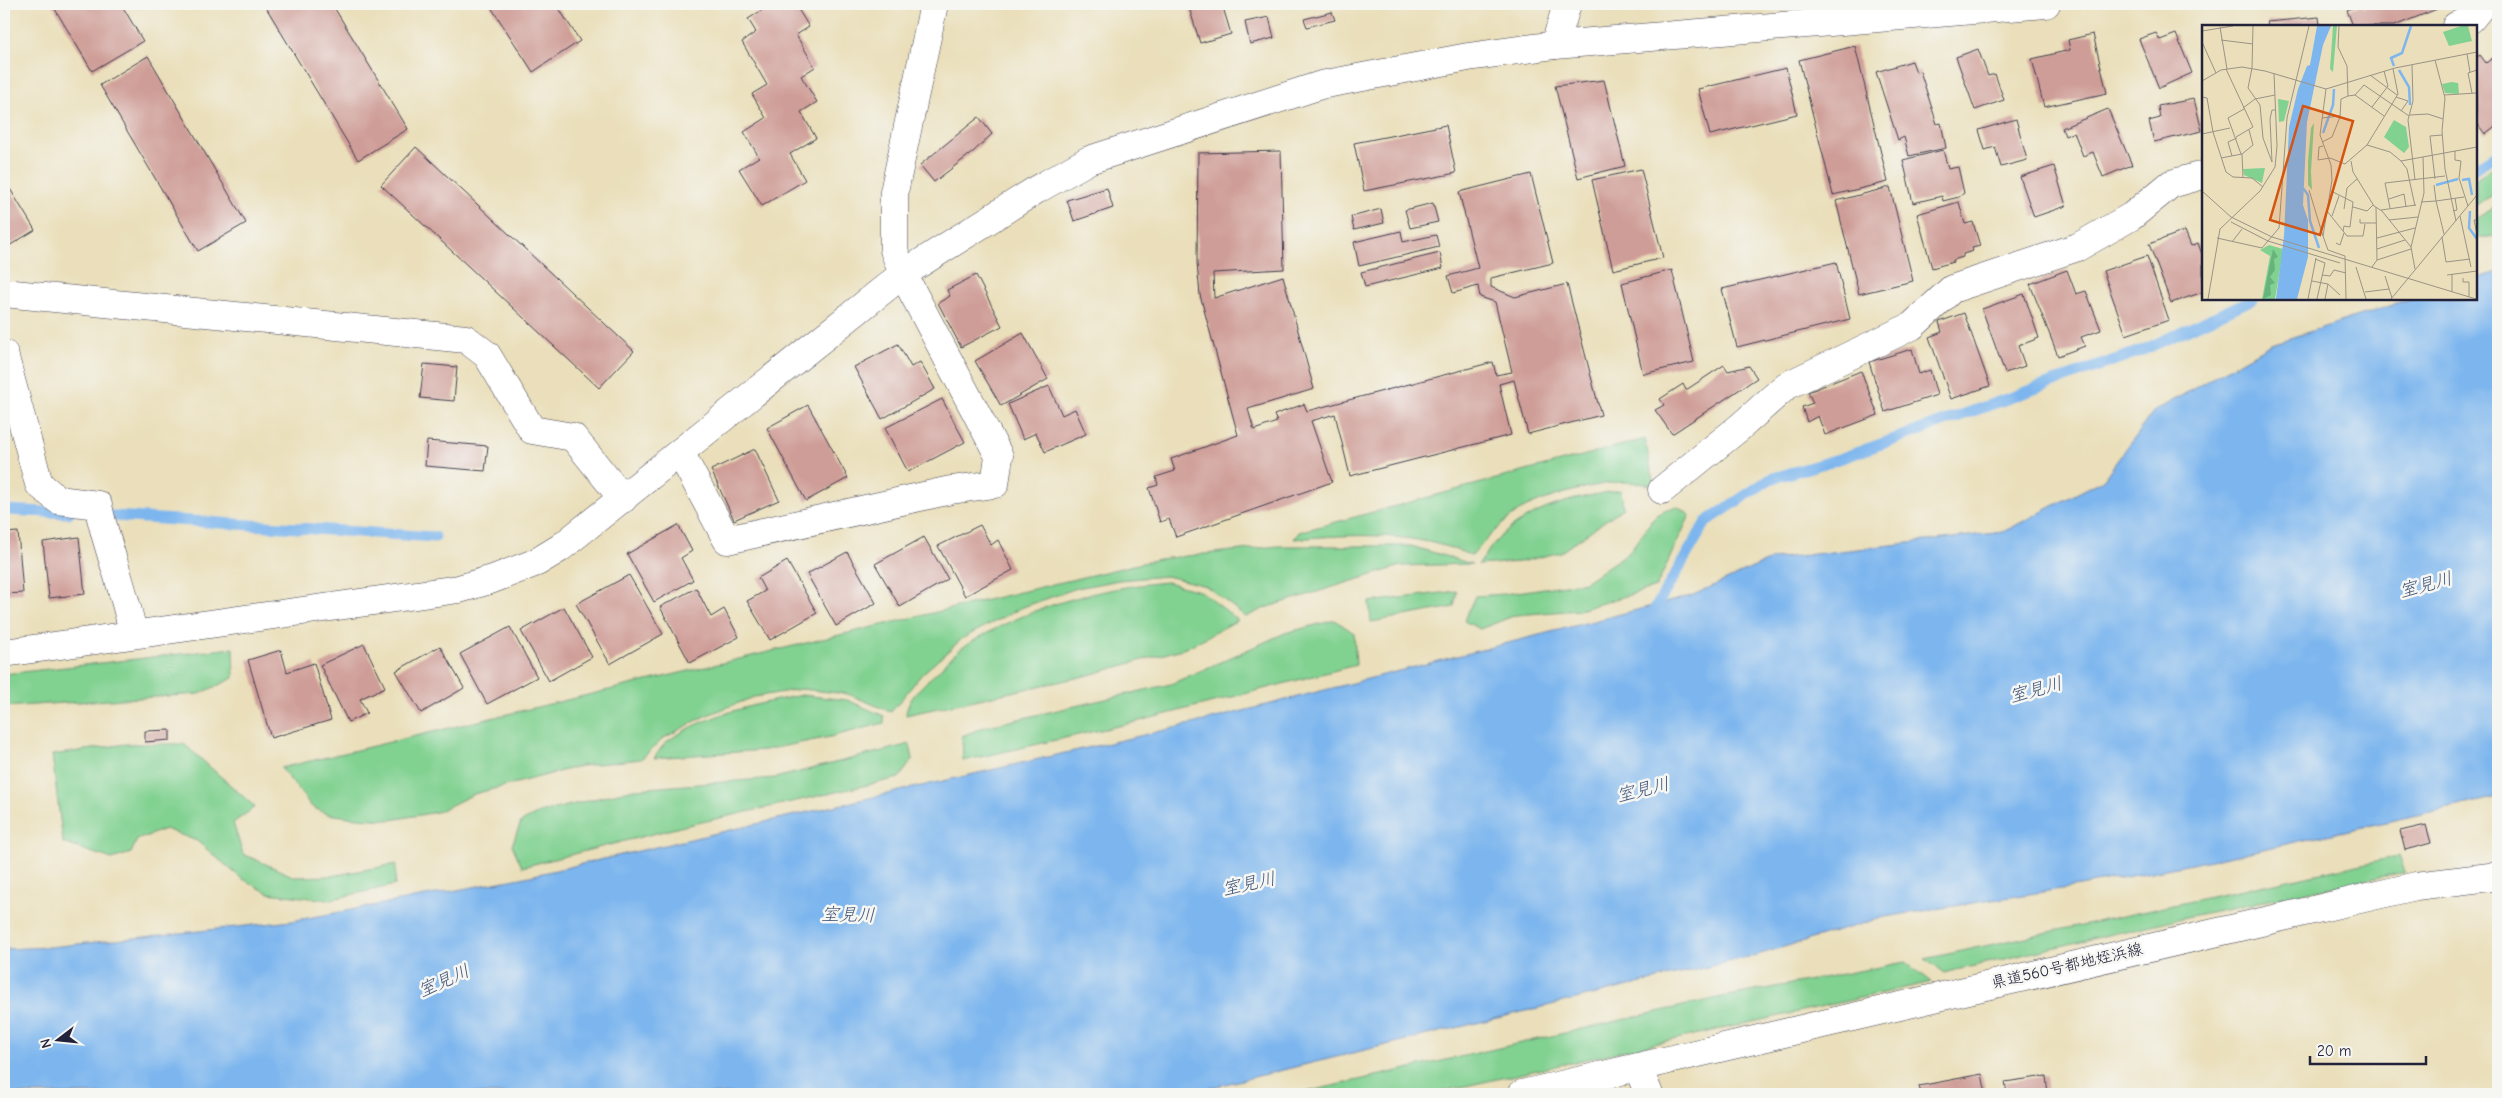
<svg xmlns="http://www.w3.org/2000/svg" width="2502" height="1098" font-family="'Comic Neue','Klee One',sans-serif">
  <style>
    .green { fill: #81d191; stroke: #527a66 }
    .water { fill: #7db6ee; stroke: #506c94 }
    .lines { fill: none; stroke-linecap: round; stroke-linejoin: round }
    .stream { stroke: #7db6ee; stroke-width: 11 }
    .building { fill: #cf9d97 }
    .street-casing { stroke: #403e4e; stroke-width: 29 }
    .secondary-casing { stroke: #403e4e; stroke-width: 29 }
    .street { stroke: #fff; stroke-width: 28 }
    .secondary { stroke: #fff; stroke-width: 28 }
    .labels { text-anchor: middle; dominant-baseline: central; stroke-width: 5; stroke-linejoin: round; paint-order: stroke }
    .street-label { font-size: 16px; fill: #22223b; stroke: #f6f6f2 }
    .water-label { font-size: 18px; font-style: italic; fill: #42567a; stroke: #f6f6f2 }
    .inset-river { fill: none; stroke: #7db6ee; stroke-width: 2.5 }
    .inset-road { fill: none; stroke: #9a9387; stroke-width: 1 }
    .view { fill: #d45411; fill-opacity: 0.15; stroke: #d45411; stroke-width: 2.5 }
    .inset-edge { fill: none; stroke: #22223b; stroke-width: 2.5 }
  </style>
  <rect width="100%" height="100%" fill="#f6f6f2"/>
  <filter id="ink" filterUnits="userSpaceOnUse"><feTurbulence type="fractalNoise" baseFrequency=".02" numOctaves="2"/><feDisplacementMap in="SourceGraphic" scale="10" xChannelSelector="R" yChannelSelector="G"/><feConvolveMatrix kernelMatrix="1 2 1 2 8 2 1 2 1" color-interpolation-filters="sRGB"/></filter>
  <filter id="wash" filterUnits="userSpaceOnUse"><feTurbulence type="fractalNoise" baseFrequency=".0096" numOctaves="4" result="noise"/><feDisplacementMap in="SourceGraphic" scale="20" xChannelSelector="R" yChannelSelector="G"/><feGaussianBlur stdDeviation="1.12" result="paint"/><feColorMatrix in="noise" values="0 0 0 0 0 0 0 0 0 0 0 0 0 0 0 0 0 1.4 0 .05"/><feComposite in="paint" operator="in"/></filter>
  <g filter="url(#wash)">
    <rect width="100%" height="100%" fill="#eadfba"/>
    <g class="green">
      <polygon points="2498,164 2498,192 2476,205 2476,178"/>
      <polygon points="2498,205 2498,236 2476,238 2476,218"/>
      <path d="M1645,439L1654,485C1644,484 1633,482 1623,482C1599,482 1536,499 1516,513C1500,525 1484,541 1472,556C1415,531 1355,534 1294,539L1299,532Z"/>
      <path d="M1621,490L1623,508L1561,552L1520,562L1478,565C1485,557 1490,547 1497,540C1530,507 1577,497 1621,490Z"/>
      <polygon points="1676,506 1690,515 1656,587 1579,610 1516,615 1480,629 1464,621 1475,596 1504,594 1585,582 1629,552 1656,515"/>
      <polygon points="1278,546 1411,546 1472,564 1401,566 1265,608 1246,617 1206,586 1166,576 1119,580 1077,588 1023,607 963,638 922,674 891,712 848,694 801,689 754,697 705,716 664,738 641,759 581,766 474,794 437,812 391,820 357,818 327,814 312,807 281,768 1159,559"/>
      <path d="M1167,582L1202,592L1238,620L1186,648L1085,676L906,715C907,698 924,684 936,673C946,663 956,651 968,644C1029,607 1096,588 1167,582Z"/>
      <polygon points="1457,591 1454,607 1371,622 1369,602"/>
      <polygon points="1335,620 1354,633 1356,665 1136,722 963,761 962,736 984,727 1171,684 1285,633"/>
      <polygon points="233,648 234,678 199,694 4,707 4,674"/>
      <path d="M802,695L847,700L884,716V723L830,737L765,750L654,758C658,753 663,744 669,740C708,714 756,704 802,695Z"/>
      <polygon points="126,744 184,744 255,807 233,823 243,854 295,877 331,876 396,864 395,885 328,900 268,893 241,878 197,841 165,829 137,840 131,853 112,859 63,843 52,755"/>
      <polygon points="910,744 913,759 899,778 684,826 522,867 512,845 521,822 539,813 634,789 775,778"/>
      <polygon points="2399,856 2405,872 2186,917 1944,973 1925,959"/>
      <polygon points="1905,962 1932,982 1430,1094 1297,1094 1718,998"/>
    </g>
    <polygon class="water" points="2498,272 2498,797 2237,855 2080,886 1885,917 1757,955 1184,1094 4,1094 4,949 50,947 292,921 521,878 1200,722 1691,596 1772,559 2003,532 2103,480 2153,412 2271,344 2412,299 2476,299 2476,279"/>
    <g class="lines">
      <g class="stream">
        <polyline points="2476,167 2498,154"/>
        <polyline points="4,510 69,513"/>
        <polyline points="100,515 435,537"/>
        <polyline points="1650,617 1706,522 1770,479 1842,458 2143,350 2253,299"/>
      </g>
    </g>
    <g id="blocks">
      <g class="building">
        <polygon points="52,4 121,4 143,41 92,71"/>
        <polygon points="264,4 332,4 408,129 358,160"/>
        <polygon points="489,4 556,4 580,41 533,72"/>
        <polygon points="765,4 795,4 809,27 796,35 815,67 801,76 817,102 801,112 816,138 790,154 805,180 762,206 739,169 759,157 744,132 766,118 752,94 767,85 742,42 756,32 748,19 767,7"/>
        <polygon points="1188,4 1222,4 1231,34 1200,43"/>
        <polygon points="2362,4 2363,8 2373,4 2382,4 2383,6 2389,4 2440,4 2442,7 2394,26 2353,26 2347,10"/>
        <polygon points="1332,12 1335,20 1307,27 1304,19"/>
        <polygon points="1269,17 1274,38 1250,44 1245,22"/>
        <polygon points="2319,17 2320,26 2268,26 2267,22"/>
        <polygon points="2156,33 2160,40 2176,34 2192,73 2159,88 2139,39"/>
        <polygon points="2093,34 2107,93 2044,107 2032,59 2070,50 2068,40"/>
        <polygon points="1855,46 1888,182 1833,195 1799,60"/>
        <polygon points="1978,49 1988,76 1995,74 2004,100 1975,110 1956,57"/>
        <polygon points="2498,54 2498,124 2485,134 2476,122 2476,58 2480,55 2486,63"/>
        <polygon points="148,56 246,223 198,251 100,85"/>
        <polygon points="1912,61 1916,72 1920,71 1937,124 1941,123 1946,148 1909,156 1904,137 1898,140 1876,72"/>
        <polygon points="1786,68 1797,114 1710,135 1698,89"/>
        <polygon points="1604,80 1625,166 1578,178 1555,86"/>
        <polygon points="2194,99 2202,131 2154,142 2149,121 2160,118 2158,106"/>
        <polygon points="2108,109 2132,165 2103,177 2093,152 2083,156 2074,132 2065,136 2062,128"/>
        <polygon points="979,117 992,134 973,152 934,182 920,165"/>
        <polygon points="2016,119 2027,160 2001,167 1995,147 1985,150 1979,130"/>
        <polygon points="1446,125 1456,173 1364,191 1354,143"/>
        <polygon points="416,147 634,351 599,388 381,185"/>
        <polygon points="1943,150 1948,169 1958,167 1964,193 1959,197 1943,201 1942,196 1913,203 1903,160"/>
        <polygon points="1281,151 1284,269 1213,273 1214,298 1283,276 1314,389 1248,409 1254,430 1277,422 1274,415 1304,404 1307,411 1493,362 1496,375 1512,372 1495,302 1480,297 1478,286 1453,293 1448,276 1478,268 1459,192 1531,174 1553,263 1491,278 1491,287 1515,297 1567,284 1601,415 1528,434 1514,380 1499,384 1511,435 1350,476 1335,414 1311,421 1332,482 1176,537 1169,519 1160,522 1149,488 1158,485 1156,477 1175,471 1171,459 1238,435 1200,295 1197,264 1198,153"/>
        <polygon points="2054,166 2066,206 2034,217 2020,177"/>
        <polygon points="1641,169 1663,258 1613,270 1592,180"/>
        <polygon points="4,179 35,230 4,249"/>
        <polygon points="1890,187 1913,281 1859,294 1836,201"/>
        <polygon points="1107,188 1113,208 1074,221 1067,200"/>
        <polygon points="1959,202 1965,224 1973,222 1980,246 1972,248 1973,251 1963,254 1963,257 1953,260 1953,262 1932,268 1917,214"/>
        <polygon points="1433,203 1438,222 1410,228 1405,210"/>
        <polygon points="1381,209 1384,223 1354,230 1351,217"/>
        <polygon points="1401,231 1403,242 1436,235 1439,247 1359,266 1354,242"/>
        <polygon points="2185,231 2191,246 2198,243 2203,257 2203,292 2171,303 2149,244"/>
        <polygon points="1440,253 1443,268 1365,287 1361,272"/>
        <polygon points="2147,256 2169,320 2126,335 2103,271"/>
        <polygon points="1836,262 1850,319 1737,347 1722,289"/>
        <polygon points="1672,270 1694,362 1643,374 1622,283"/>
        <polygon points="2067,270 2076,294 2086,291 2101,330 2081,337 2085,346 2058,356 2030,284"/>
        <polygon points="976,275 1002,326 961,347 938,303 950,296 947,290"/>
        <polygon points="2024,294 2039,338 2018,346 2025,366 2005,373 1982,309"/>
        <polygon points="1964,313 1990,386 1951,399 1929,337 1942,332 1939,322"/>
        <polygon points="1023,333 1048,379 1001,406 975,361"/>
        <polygon points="898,344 911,367 920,362 935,389 882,419 854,367"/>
        <polygon points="1912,349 1919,374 1930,370 1937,395 1885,412 1869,362"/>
        <polygon points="424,364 457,367 454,401 420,398"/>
        <polygon points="1724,365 1728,371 1749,366 1757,378 1672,434 1655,410 1664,405 1660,399 1683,384 1686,390"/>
        <polygon points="1861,371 1878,415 1825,435 1818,416 1807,422 1802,407 1813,403 1808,392"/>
        <polygon points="1049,386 1062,415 1075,409 1086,434 1045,452 1036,433 1023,439 1008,404"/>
        <polygon points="942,399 965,442 908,472 885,428"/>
        <polygon points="808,405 848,478 806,501 767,428"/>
        <polygon points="427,441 488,446 485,471 425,466"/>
        <polygon points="755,449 779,500 734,520 711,470"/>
        <polygon points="678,525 692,551 681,558 693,580 654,602 627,554"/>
        <polygon points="980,525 991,545 998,540 1013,570 965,596 938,546"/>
        <polygon points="18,532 23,593 4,594 4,533"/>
        <polygon points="79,537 85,594 49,598 43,542"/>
        <polygon points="924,537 948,579 900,607 875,564"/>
        <polygon points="847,552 876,603 836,626 807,574"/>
        <polygon points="787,561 817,613 770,640 747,601 765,591 758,578"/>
        <polygon points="629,575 663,634 610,664 576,604"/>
        <polygon points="696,588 711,617 724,609 739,637 690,663 660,607"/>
        <polygon points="564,607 592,657 549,681 521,631"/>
        <polygon points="510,627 537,677 487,704 460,654"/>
        <polygon points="364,644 385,687 360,699 367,713 348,722 320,665"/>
        <polygon points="440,646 464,688 421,713 396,671"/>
        <polygon points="281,650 287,672 314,663 331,720 271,738 248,660"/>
        <polygon points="170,730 170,740 145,742 145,731"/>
        <polygon points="2426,825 2431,843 2405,850 2400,831"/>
        <polygon points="1982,1074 1986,1094 1921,1094 1919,1086"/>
        <polygon points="2046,1076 2048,1094 2007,1094 2005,1082"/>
      </g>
    </g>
  </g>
  <g filter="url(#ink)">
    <use href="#blocks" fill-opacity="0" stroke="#403e4e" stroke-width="1"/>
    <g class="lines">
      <g class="street-casing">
        <g id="street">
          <polyline points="2456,26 2471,19 2483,4"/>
          <polyline points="1555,45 1567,4"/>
          <polyline points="4,293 466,339 487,355 532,430 573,437 623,499"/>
          <path d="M4,354L39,484L58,500L98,505C107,549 125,590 133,634"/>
          <polyline points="681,454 727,540 951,490 995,484 999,456 903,274"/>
          <polyline points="1662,490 1740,427 1786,386 1912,326 1952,289 2078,247 2132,216 2171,184 2203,175"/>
        </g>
      </g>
      <g class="secondary-casing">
        <g id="secondary">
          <polyline points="903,274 894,250 894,192 934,4"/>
          <polyline points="4,653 459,589 493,579 537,562 560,548 903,274 1036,190 1089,160 1321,85 1468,57 1555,45 2046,4"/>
          <polyline points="1638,1068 1649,1094"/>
          <polyline points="1522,1094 2416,886 2498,876"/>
        </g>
      </g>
      <use href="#street" class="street"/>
      <use href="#secondary" class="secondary"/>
    </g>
  </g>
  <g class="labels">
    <g class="street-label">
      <text transform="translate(2067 966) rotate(-13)">県道560号都地姪浜線</text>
    </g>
    <g class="water-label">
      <text transform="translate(2426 585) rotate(-15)">室見川</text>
      <text transform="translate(2036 690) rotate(-15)">室見川</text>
      <text transform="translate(1643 790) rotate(-14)">室見川</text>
      <text transform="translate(1249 884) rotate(-12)">室見川</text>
      <text transform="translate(848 915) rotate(1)">室見川</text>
      <text transform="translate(444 981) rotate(-24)">室見川</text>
    </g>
  </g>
  <g transform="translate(2202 25)">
    <rect width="275" height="275" fill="#eadfba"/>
    <path d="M131,1H135L131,47L128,44ZM259,1H266L270,16L247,21L241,7ZM250,57L256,58L257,69L243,68L240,59ZM76,74L87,76L82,96L77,97ZM192,95L204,102L207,122L202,128L182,112ZM112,98L109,147L110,165L106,160V136L109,103ZM63,143L60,158L42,150L41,144ZM67,220L81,224L80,232L73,274H60L68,231L58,225Z" fill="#81d191"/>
    <path d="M71,224L76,232L72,234L73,245L68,252L73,258L68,260L69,270L61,274Z" fill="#68b37b"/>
    <path d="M115,1H129L121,20L105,97L101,180L106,195V232L95,274H74L82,211L87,102L96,64L105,41L108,40Z" fill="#7db6ee"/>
    <path class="inset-river" d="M192,41L189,33L200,28L209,1M197,45L207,62L208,80M121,108L131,80L132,64M260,155L267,154L270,170M234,160L256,154M101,163L106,170L108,196L117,223M268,186L267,203L275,214"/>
    <path class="inset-road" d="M137,1L136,22L145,41L146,71M18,2L25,44M0,6L31,1M19,15L51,19M0,17L14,48M265,29L268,47M233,35L243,73L240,106L243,144L254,196M210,40L211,76L206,95L213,155M50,43L46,63L58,80L61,113L70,137M50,43L51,1M24,44L51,102L34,112M168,50L195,70M0,56L19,45L40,42L63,46L124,64L193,43L275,27M124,64L118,110L129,140L130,155L121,211L126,225L143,231L144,274M270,68L266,48L275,45M153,70L162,60L207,91M242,70L275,68M0,72L5,73L11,107L24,147L31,152L50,153L61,162M194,72L206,76L199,86M170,82L186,61L182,46M41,83L53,74L73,70M208,90L226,89L241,94M120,93L138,91M0,109L28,103M120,117L130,112L138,92L139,74L146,71L153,70L182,91M165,120L188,127L199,136L205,144L213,181M121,121L117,122L116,135L128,133L143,139L165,120L196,69L191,44M253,126V135L259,136L257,153L266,181M39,129L26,93L42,84M40,129L51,120L47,105M40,129L41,152M30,131L26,117L35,113M19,133L40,129M149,136L151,147L172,181L180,186L209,222M199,136L275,122M70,137L68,94L70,85H74M233,154L228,111L240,110M232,160L234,176M107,165L121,211M0,166L29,192L70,212L274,274M129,166L151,177L148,202L142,201L141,206M187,174L202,169L204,182M234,176L262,172M219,177L234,176L242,209M151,182L165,186L171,180M174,182L175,235M188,183L183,158L243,151M142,184L145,163L155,154M179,185L214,180M125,186L145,211H161L163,199M251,186L255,185L253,173M130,191L137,171M258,191L269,242M158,194V198H174M187,195L216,192M275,195H272L275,209M29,197L66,216L138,238M240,212L244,237L268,234M15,213L60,223L77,203L85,93L107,1M175,213L213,203M30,217L40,204M134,218L138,220L142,208M175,224L203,215M113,234L123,238L115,274M154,242L164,274M170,242L175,235L209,224M213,244L209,222L222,168L221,132M250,249V267M120,250L128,251L132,245L144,248M245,250L275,246M183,251L190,273M261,253V257H267V272M110,256L126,259L138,270M163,267L187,264M6,274L18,204L58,166L73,142L75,121L72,48M106,274L114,233M123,274L126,259M189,274L275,170"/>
    <path class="view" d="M101,81L151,96L118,210L68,195Z"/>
    <rect width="275" height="275" class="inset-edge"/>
  </g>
  <rect width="2502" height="1098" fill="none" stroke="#f6f6f2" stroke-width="20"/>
  <g transform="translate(58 1040) rotate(254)" stroke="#f6f6f2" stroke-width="4" paint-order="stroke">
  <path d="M0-4L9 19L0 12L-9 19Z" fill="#22223b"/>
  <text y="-8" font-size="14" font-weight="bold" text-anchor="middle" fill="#22223b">N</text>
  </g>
  <path d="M2310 1056v8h116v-8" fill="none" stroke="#22223b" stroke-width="2.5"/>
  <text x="2317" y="1056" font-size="15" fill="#22223b" stroke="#f6f6f2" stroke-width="4" paint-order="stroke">20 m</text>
</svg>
